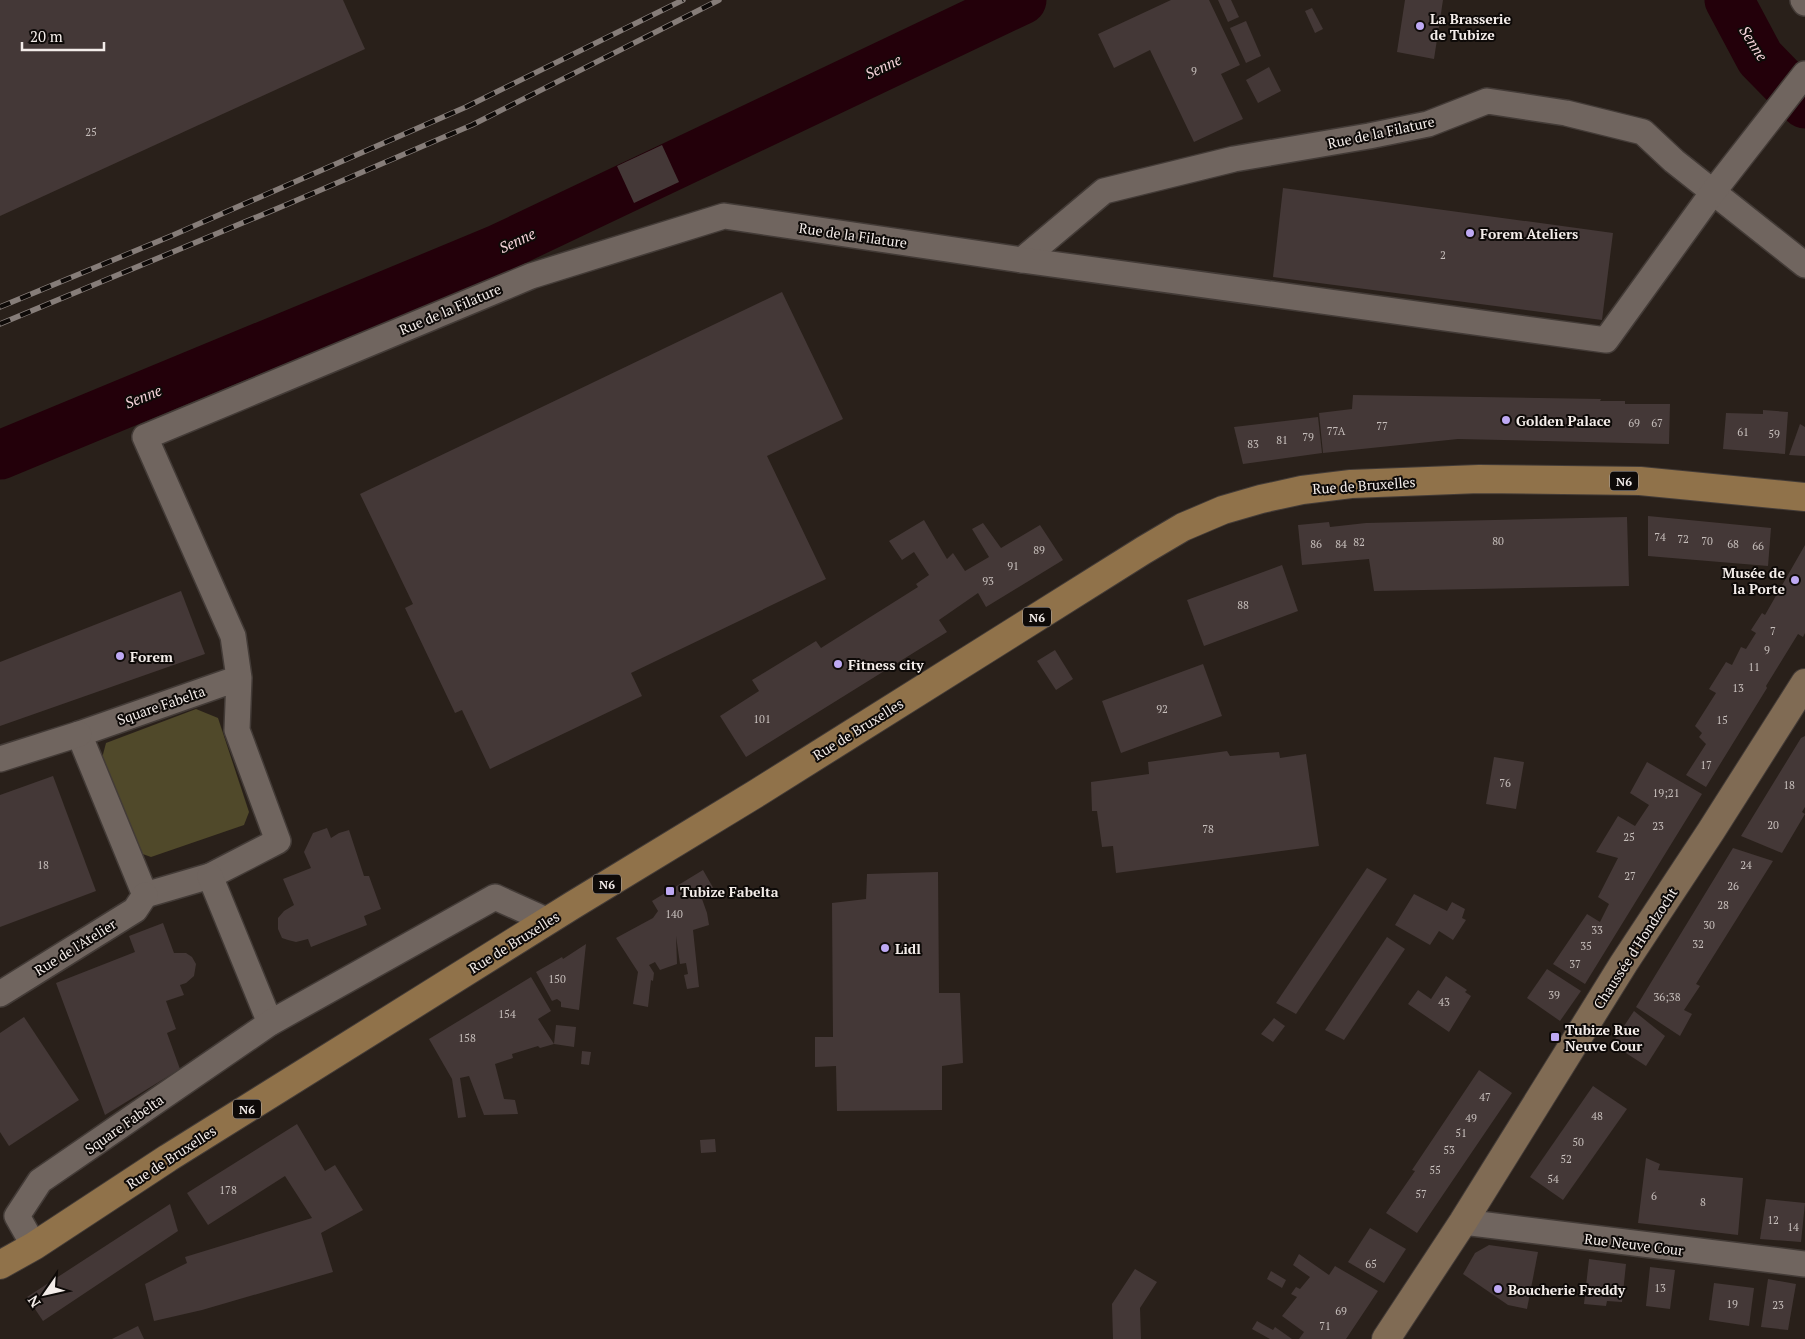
<svg xmlns="http://www.w3.org/2000/svg" width="1805" height="1339" font-family="'PT Serif',serif">
  <style>
    .green { fill: #50492a }
    .lines { fill: none; stroke-linecap: round; stroke-linejoin: round }
    .river { stroke: #23000a; stroke-width: 49 }
    .building { fill: #443837 }
    .minor-casing { stroke: #433b37; stroke-width: 28 }
    .secondary-casing { stroke: #433b37; stroke-width: 30 }
    .primary-casing { stroke: #433b37; stroke-width: 30 }
    .minor { stroke: #70655f; stroke-width: 25 }
    .secondary { stroke: #806b54; stroke-width: 28 }
    .primary { stroke: #90724a; stroke-width: 28 }
    .rail-casing { stroke: #867d79; stroke-width: 5.5 }
    .rail { stroke: #0e0a08; stroke-width: 4; stroke-dasharray: 11; stroke-linecap: butt }
    .poi-dot { fill: #bea9f4; stroke: #0e0a08; stroke-width: 2 }
    .labels { text-anchor: middle; dominant-baseline: central; stroke-width: 4; stroke-linejoin: round; paint-order: stroke }
    .number-label { font-size: 11px; fill: #c7bfbc }
    .shield { fill: #0e0a08; stroke: #aea8a6; stroke-width: 1 }
    .shield-label { font-size: 12px; font-weight: bold; fill: #f3ece9 }
    .poi-label { font-size: 14px; font-weight: bold; fill: #f3ece9; stroke: #0e0a08; text-anchor: start }
    .street-label { font-size: 14px; fill: #f3ece9; stroke: #0e0a08 }
    .water-label { font-size: 15px; font-style: italic; fill: #f7d5db; stroke: #0e0a08 }
  </style>
  <rect width="100%" height="100%" fill="#29201a"/>
  <polygon class="green" points="196,709 218,718 249,812 244,825 151,857 137,852 101,762 106,743"/>
  <g class="lines">
    <g class="river">
      <polyline points="1729,0 1760,58 1805,104"/>
      <polyline points="0,455 498,249 1022,0"/>
    </g>
  </g>
  <g class="building">
    <polygon points="0,0 343,0 365,49 0,216"/>
    <polygon points="1171,0 1209,0 1240,65 1221,74 1243,119 1194,142 1150,50 1114,68 1098,34"/>
    <polygon points="1218,0 1231,0 1239,17 1228,22"/>
    <polygon points="1405,0 1443,0 1434,59 1397,52"/>
    <polygon points="1312,8 1323,29 1315,33 1305,11"/>
    <polygon points="1246,21 1261,56 1246,63 1230,28"/>
    <polygon points="1269,67 1281,91 1258,103 1246,80"/>
    <polygon points="662,145 679,182 634,203 617,166"/>
    <polygon points="1283,188 1613,233 1602,320 1273,277"/>
    <polygon points="782,292 843,419 767,456 826,579 631,673 642,696 490,769 462,710 455,713 405,608 413,604 360,494"/>
    <polygon points="1353,395 1601,399 1600,401 1625,401 1625,404 1670,404 1669,444 1458,439 1323,453 1319,413 1352,409"/>
    <polygon points="1763,410 1788,412 1785,454 1723,449 1726,413 1763,414"/>
    <polygon points="1318,417 1322,453 1243,464 1234,427"/>
    <polygon points="1800,424 1805,427 1805,456 1789,455"/>
    <polygon points="1648,516 1771,528 1768,566 1648,556"/>
    <polygon points="1627,517 1629,586 1374,591 1369,559 1302,565 1298,525 1329,522 1330,527 1366,523"/>
    <polygon points="924,520 947,559 953,553 965,571 989,557 972,529 983,523 1001,548 1040,525 1063,560 986,607 978,593 939,620 947,632 746,757 720,716 759,691 752,680 816,641 821,648 918,587 916,584 929,575 914,552 902,560 889,541"/>
    <polygon points="1805,545 1805,633 1803,637 1798,634 1766,686 1767,688 1706,787 1686,775 1706,744 1699,737 1702,733 1695,726 1716,693 1709,689 1726,662 1732,665 1741,647 1746,649 1756,633 1751,630 1762,613 1765,615"/>
    <polygon points="1282,565 1298,611 1204,646 1187,600"/>
    <polygon points="181,591 205,654 0,726 0,662"/>
    <polygon points="1055,650 1073,679 1056,690 1037,661"/>
    <polygon points="1203,664 1222,716 1121,753 1102,701"/>
    <polygon points="1805,736 1805,807 1802,812 1805,814 1782,853 1741,836 1801,738"/>
    <polygon points="1227,751 1230,756 1279,752 1280,758 1306,754 1319,846 1116,873 1113,846 1102,847 1097,811 1092,811 1091,782 1149,774 1148,762"/>
    <polygon points="1494,757 1524,762 1516,809 1486,804"/>
    <polygon points="1647,762 1702,794 1585,984 1553,964 1587,914 1600,922 1609,904 1598,897 1618,858 1596,852 1618,816 1635,826 1649,805 1630,793"/>
    <polygon points="53,776 96,891 0,927 0,795"/>
    <polygon points="327,828 331,838 339,833 349,830 364,876 369,876 381,909 364,916 367,925 311,947 308,939 296,942 288,940 282,938 278,929 278,918 284,911 294,905 283,879 311,868 304,852 313,833"/>
    <polygon points="1733,848 1773,861 1696,984 1700,986 1684,1010 1692,1014 1680,1036 1636,1007"/>
    <polygon points="1367,868 1387,879 1296,1014 1276,1003"/>
    <polygon points="703,870 715,891 702,899 707,913 709,925 693,930 699,987 687,989 684,975 688,974 686,963 680,964 676,936 677,964 660,970 655,962 649,965 654,973 653,981 651,980 648,1007 633,1004 638,972 616,938 653,918 658,911 652,901"/>
    <polygon points="938,872 939,993 960,993 963,1063 942,1066 942,1110 837,1111 836,1066 815,1067 815,1037 833,1037 832,903 866,899 867,874"/>
    <polygon points="1414,894 1447,911 1452,902 1465,909 1462,918 1466,920 1453,940 1439,931 1430,945 1395,925"/>
    <polygon points="163,923 174,953 186,953 192,957 196,964 194,976 186,983 180,985 184,995 166,1001 176,1029 167,1033 180,1069 105,1115 56,983 135,952 129,936"/>
    <polygon points="1387,937 1405,949 1344,1040 1325,1030"/>
    <polygon points="586,944 579,1010 561,1007 561,1002 557,999 552,1001 536,972 562,957 563,959"/>
    <polygon points="1547,969 1581,991 1560,1021 1527,998"/>
    <polygon points="1446,976 1467,990 1465,992 1471,996 1449,1032 1408,1004 1418,990 1431,999"/>
    <polygon points="531,977 551,1011 538,1019 554,1044 540,1048 538,1046 512,1054 513,1058 495,1064 504,1099 515,1100 518,1114 484,1115 469,1076 460,1078 466,1117 458,1118 452,1079 429,1039"/>
    <polygon points="1634,1011 1665,1036 1646,1066 1612,1044"/>
    <polygon points="24,1017 79,1100 9,1146 0,1132 0,1033"/>
    <polygon points="1274,1018 1285,1026 1273,1042 1261,1034"/>
    <polygon points="556,1025 576,1027 574,1047 554,1044"/>
    <polygon points="582,1051 591,1052 589,1065 581,1064"/>
    <polygon points="1479,1070 1512,1093 1417,1233 1386,1213 1415,1171 1412,1170"/>
    <polygon points="1593,1086 1627,1109 1563,1200 1530,1177"/>
    <polygon points="297,1124 325,1171 335,1165 363,1210 321,1233 333,1272 202,1310 154,1321 145,1284 187,1263 185,1257 312,1218 285,1176 208,1225 187,1193"/>
    <polygon points="715,1139 716,1152 701,1153 700,1140"/>
    <polygon points="1646,1158 1660,1164 1658,1170 1743,1178 1738,1235 1638,1223"/>
    <polygon points="1766,1199 1805,1203 1801,1242 1760,1239"/>
    <polygon points="170,1204 178,1231 43,1321 27,1297"/>
    <polygon points="1370,1228 1406,1249 1384,1283 1348,1262"/>
    <polygon points="1489,1245 1538,1252 1527,1309 1508,1305 1463,1274 1475,1253"/>
    <polygon points="1299,1254 1329,1275 1335,1266 1378,1291 1346,1339 1299,1339 1304,1332 1282,1316 1297,1297 1291,1294 1296,1287 1300,1289 1310,1277 1293,1265"/>
    <polygon points="1589,1259 1626,1264 1622,1302 1607,1301 1606,1306 1584,1304"/>
    <polygon points="1650,1267 1675,1270 1670,1309 1646,1306"/>
    <polygon points="1135,1269 1157,1282 1140,1308 1141,1339 1113,1339 1112,1304"/>
    <polygon points="1271,1271 1286,1280 1282,1288 1267,1279"/>
    <polygon points="1768,1279 1796,1284 1788,1330 1761,1327"/>
    <polygon points="1714,1283 1754,1288 1749,1326 1709,1320"/>
    <polygon points="1257,1321 1273,1330 1275,1327 1292,1339 1270,1339 1252,1329"/>
    <polygon points="138,1326 144,1339 112,1339"/>
  </g>
  <g class="lines">
    <g class="minor-casing">
      <g id="minor">
        <polyline points="1803,0 1805,3"/>
        <polyline points="1022,260 1104,191 1234,159 1369,136 1428,124 1487,101 1566,113 1643,132 1674,161 1805,265"/>
        <polyline points="239,678 79,734 145,895 210,876 278,841 237,730 239,678 233,636 145,437 531,276 724,216 1022,260 1606,340 1713,192 1805,74"/>
        <polyline points="0,759 79,734"/>
        <polyline points="210,876 270,1023"/>
        <polyline points="0,994 135,910 145,895"/>
        <polyline points="1463,1222 1805,1264"/>
        <polyline points="34,1246 17,1216 40,1181 270,1023 495,897 548,921"/>
      </g>
    </g>
    <g class="secondary-casing">
      <polyline id="secondary" points="1386,1339 1463,1222 1624,963 1711,831 1805,683"/>
    </g>
    <g class="primary-casing">
      <polyline id="primary" points="0,1265 34,1246 168,1158 573,905 757,793 1144,550 1183,527 1223,510 1261,499 1302,490 1351,484 1479,479 1640,481 1805,497"/>
    </g>
    <use href="#minor" class="minor"/>
    <use href="#secondary" class="secondary"/>
    <use href="#primary" class="primary"/>
    <g class="rail-casing">
      <g id="rail">
        <polyline points="0,307 171,236 466,107 683,0"/>
        <polyline points="0,324 288,204 472,125 719,0"/>
      </g>
    </g>
    <use href="#rail" class="rail"/>
  </g>
  <g class="poi-dot">
    <circle cx="1420" cy="26" r="5"/>
    <circle cx="1470" cy="233" r="5"/>
    <circle cx="1506" cy="420" r="5"/>
    <circle cx="1795" cy="580" r="5"/>
    <circle cx="120" cy="656" r="5"/>
    <circle cx="838" cy="664" r="5"/>
    <rect x="665" y="886" width="10" height="10" rx="2.5"/>
    <circle cx="885" cy="948" r="5"/>
    <rect x="1550" y="1032" width="10" height="10" rx="2.5"/>
    <circle cx="1498" cy="1289" r="5"/>
  </g>
  <g class="labels">
    <g class="number-label">
      <text x="1194" y="71">9</text>
      <text x="91" y="132">25</text>
      <text x="1443" y="255">2</text>
      <text x="1634" y="423">69</text>
      <text x="1657" y="423">67</text>
      <text x="1382" y="426">77</text>
      <text x="1336" y="431">77A</text>
      <text x="1743" y="432">61</text>
      <text x="1774" y="434">59</text>
      <text x="1308" y="437">79</text>
      <text x="1282" y="440">81</text>
      <text x="1253" y="444">83</text>
      <text x="1660" y="537">74</text>
      <text x="1683" y="539">72</text>
      <text x="1498" y="541">80</text>
      <text x="1707" y="541">70</text>
      <text x="1359" y="542">82</text>
      <text x="1316" y="544">86</text>
      <text x="1341" y="544">84</text>
      <text x="1733" y="544">68</text>
      <text x="1758" y="546">66</text>
      <text x="1039" y="550">89</text>
      <text x="1013" y="566">91</text>
      <text x="988" y="581">93</text>
      <text x="1243" y="605">88</text>
      <text x="1773" y="631">7</text>
      <text x="1767" y="650">9</text>
      <text x="1754" y="667">11</text>
      <text x="1738" y="688">13</text>
      <text x="1162" y="709">92</text>
      <text x="762" y="719">101</text>
      <text x="1722" y="720">15</text>
      <text x="1706" y="765">17</text>
      <text x="1505" y="783">76</text>
      <text x="1789" y="785">18</text>
      <text x="1666" y="793">19;21</text>
      <text x="1773" y="825">20</text>
      <text x="1658" y="826">23</text>
      <text x="1208" y="829">78</text>
      <text x="1629" y="837">25</text>
      <text x="43" y="865">18</text>
      <text x="1746" y="865">24</text>
      <text x="1630" y="876">27</text>
      <text x="1733" y="886">26</text>
      <text x="1723" y="905">28</text>
      <text x="674" y="914">140</text>
      <text x="1709" y="925">30</text>
      <text x="1597" y="930">33</text>
      <text x="1698" y="944">32</text>
      <text x="1586" y="946">35</text>
      <text x="1575" y="964">37</text>
      <text x="557" y="979">150</text>
      <text x="1554" y="995">39</text>
      <text x="1667" y="997">36;38</text>
      <text x="1444" y="1002">43</text>
      <text x="507" y="1014">154</text>
      <text x="467" y="1038">158</text>
      <text x="1485" y="1097">47</text>
      <text x="1597" y="1116">48</text>
      <text x="1471" y="1118">49</text>
      <text x="1461" y="1133">51</text>
      <text x="1578" y="1142">50</text>
      <text x="1449" y="1150">53</text>
      <text x="1566" y="1159">52</text>
      <text x="1435" y="1170">55</text>
      <text x="1553" y="1179">54</text>
      <text x="228" y="1190">178</text>
      <text x="1421" y="1194">57</text>
      <text x="1654" y="1196">6</text>
      <text x="1703" y="1202">8</text>
      <text x="1773" y="1220">12</text>
      <text x="1793" y="1227">14</text>
      <text x="1371" y="1264">65</text>
      <text x="1660" y="1288">13</text>
      <text x="1732" y="1304">19</text>
      <text x="1778" y="1305">23</text>
      <text x="1341" y="1311">69</text>
      <text x="1325" y="1326">71</text>
    </g>
    <g class="shield">
      <rect x="1610" y="471.5" width="28" height="19" rx="4"/>
      <rect x="1023" y="607.5" width="28" height="19" rx="4"/>
      <rect x="593" y="874.5" width="28" height="19" rx="4"/>
      <rect x="233" y="1099.5" width="28" height="19" rx="4"/>
    </g>
    <g class="shield-label">
      <text x="1624" y="481">N6</text>
      <text x="1037" y="617">N6</text>
      <text x="607" y="884">N6</text>
      <text x="247" y="1109">N6</text>
    </g>
    <g class="poi-label">
      <text x="1430" y="18">La Brasserie<tspan x="1430" dy="16">de Tubize</tspan></text>
      <text x="1480" y="233">Forem Ateliers</text>
      <text x="1516" y="420">Golden Palace</text>
      <text x="1785" y="572" text-anchor="end">Musée de<tspan x="1785" dy="16">la Porte</tspan></text>
      <text x="130" y="656">Forem</text>
      <text x="848" y="664">Fitness city</text>
      <text x="680" y="891">Tubize Fabelta</text>
      <text x="895" y="948">Lidl</text>
      <text x="1565" y="1029">Tubize Rue<tspan x="1565" dy="16">Neuve Cour</tspan></text>
      <text x="1508" y="1289">Boucherie Freddy</text>
    </g>
    <g class="street-label">
      <text transform="translate(1381 132) rotate(-12)">Rue de la Filature</text>
      <text transform="translate(853 235) rotate(8)">Rue de la Filature</text>
      <text transform="translate(450 309) rotate(-23)">Rue de la Filature</text>
      <text transform="translate(1364 485) rotate(-4)">Rue de Bruxelles</text>
      <text transform="translate(161 705) rotate(-19)">Square Fabelta</text>
      <text transform="translate(858 729) rotate(-32)">Rue de Bruxelles</text>
      <text transform="translate(514 942) rotate(-32)">Rue de Bruxelles</text>
      <text transform="translate(75 947) rotate(-32)">Rue de l'Atelier</text>
      <text transform="translate(1635 948) rotate(-57)">Chaussée d'Hondzocht</text>
      <text transform="translate(124 1124) rotate(-35)">Square Fabelta</text>
      <text transform="translate(171 1157) rotate(-33)">Rue de Bruxelles</text>
      <text transform="translate(1634 1244) rotate(7)">Rue Neuve Cour</text>
    </g>
    <g class="water-label">
      <text transform="translate(1754 43) rotate(58)">Senne</text>
      <text transform="translate(883 66) rotate(-25)">Senne</text>
      <text transform="translate(517 240) rotate(-25)">Senne</text>
      <text transform="translate(143 396) rotate(-22)">Senne</text>
    </g>
  </g>
  <g transform="translate(45 1294) rotate(236)" stroke="#0e0a08" stroke-width="4" paint-order="stroke">
  <path d="M0-4L9 19L0 12L-9 19Z" fill="#f3ece9"/>
  <text y="-8" font-size="14" font-weight="bold" text-anchor="middle" fill="#f3ece9">N</text>
  </g>
  <path d="M22 42v8h82v-8" fill="none" stroke="#f3ece9" stroke-width="2.5"/>
  <text x="30" y="42" font-size="15" fill="#f3ece9" stroke="#0e0a08" stroke-width="4" paint-order="stroke">20 m</text>
</svg>
